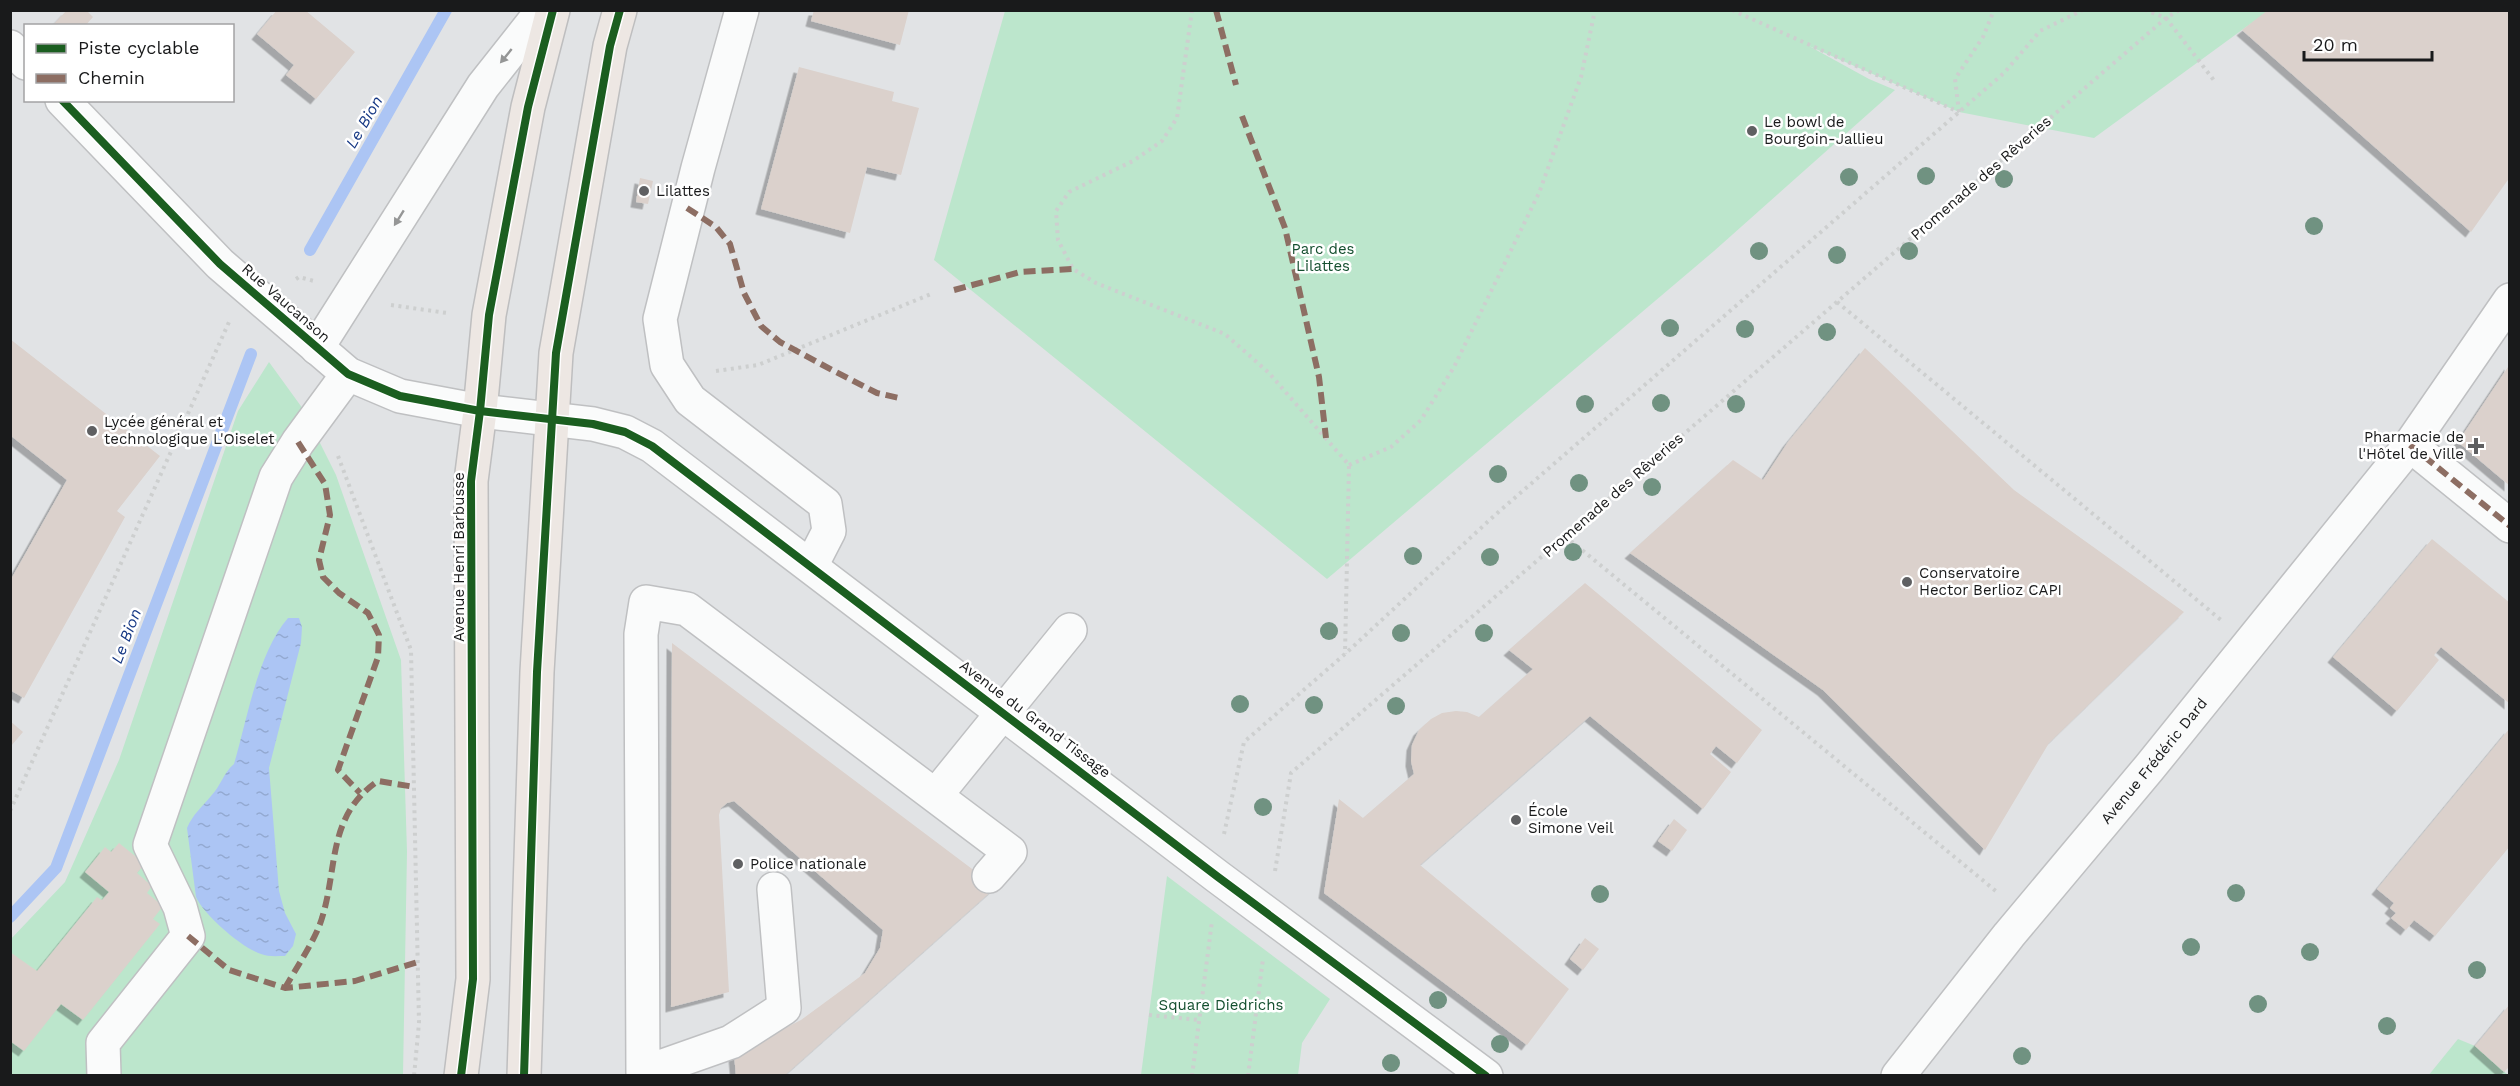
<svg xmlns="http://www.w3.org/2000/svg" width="2520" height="1086" font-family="'Work Sans',sans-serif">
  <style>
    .green { fill: #bce6cc }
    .water { fill: url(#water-ripples) }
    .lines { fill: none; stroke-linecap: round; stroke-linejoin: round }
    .stream { stroke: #acc5f4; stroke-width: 12 }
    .building { fill: #dbd1cc; filter: url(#shadow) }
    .minor-casing { stroke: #bfc0c2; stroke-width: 36 }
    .major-casing { stroke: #bebebf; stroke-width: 36 }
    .path { stroke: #cdcfcf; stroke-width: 4; stroke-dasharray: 3 4.5; stroke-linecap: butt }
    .minor { stroke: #fafbfb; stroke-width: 33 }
    .major { stroke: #ede7e3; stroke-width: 33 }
    .quiet { stroke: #8d6e63; stroke-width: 6; stroke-dasharray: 12 6; stroke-linecap: butt }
    .cycleway-casing { stroke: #fff; stroke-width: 11 }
    .cycleway { stroke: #1b5e20; stroke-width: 8 }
    .tree { fill: #709281 }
    .oneway { fill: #959696 }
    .poi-dot { fill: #5f6062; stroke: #fff; stroke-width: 2 }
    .labels { text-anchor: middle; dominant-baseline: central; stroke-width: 5; stroke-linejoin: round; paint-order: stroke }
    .poi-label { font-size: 15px; fill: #191a1b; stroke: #fff; text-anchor: start }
    .street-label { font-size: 15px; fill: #191a1b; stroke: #fff }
    .park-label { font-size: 15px; fill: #144f2f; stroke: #fff }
    .water-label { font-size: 16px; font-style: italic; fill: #163884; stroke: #fff }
  </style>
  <defs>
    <pattern id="water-ripples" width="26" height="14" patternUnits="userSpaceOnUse" patternTransform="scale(1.5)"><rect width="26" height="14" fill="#acc5f4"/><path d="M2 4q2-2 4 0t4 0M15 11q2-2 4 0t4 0" fill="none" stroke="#93a9d1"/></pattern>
    <filter id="shadow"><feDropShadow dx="-5.5" dy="5.5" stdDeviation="0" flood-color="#0004"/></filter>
  </defs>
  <rect width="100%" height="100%" fill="#e1e3e5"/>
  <g class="green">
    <polygon points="1005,11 2268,11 2094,138 1959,112 1809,46 1869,79 1895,90 1714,251 1327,579 934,260"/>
    <polygon points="269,362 303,409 336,475 401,660 407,852 403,1075 11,1075 10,940 65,882 119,760 238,411"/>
    <polygon points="1167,876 1330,999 1302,1043 1298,1075 1141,1075"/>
    <polygon points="2458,1039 2475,1046 2508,1075 2428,1076"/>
  </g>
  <path class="water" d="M288,618H299L302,627L301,643L269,768L279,891L285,913L296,934L293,946L285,956C277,956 268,957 261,954C242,948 204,915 196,897L187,828C193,814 202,807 211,796C221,786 223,773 234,764C247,720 258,652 288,618Z"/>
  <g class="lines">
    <g class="stream">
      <polyline points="310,250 446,10"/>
      <polyline points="10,917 56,868 251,354"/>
    </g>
  </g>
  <g class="building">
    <polygon points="67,10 86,10 93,17 85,26 52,26"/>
    <polygon points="277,10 305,10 355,52 316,99 286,75 294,65 257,34"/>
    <polygon points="814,10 909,10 900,45 811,21"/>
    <polygon points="2268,10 2510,10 2510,177 2471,232 2242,30"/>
    <polygon points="799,67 894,92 892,101 919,108 901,175 867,167 850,233 761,209"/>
    <polygon points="640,178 653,181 648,204 636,202"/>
    <polygon points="10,339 160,456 117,511 125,517 24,698 10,690 10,581 67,480 10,435"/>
    <polygon points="1865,348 2014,490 2184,612 2049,743 1985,850 1823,690 1630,553 1733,460 1763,480 1788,442"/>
    <polygon points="2510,364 2510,486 2458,442"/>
    <polygon points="2432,539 2510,603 2510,704 2441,647 2434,655 2439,660 2397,711 2333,657"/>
    <polygon points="1585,583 1762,730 1737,763 1716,746 1710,754 1731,772 1703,809 1590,716 1420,865 1569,989 1527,1045 1324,893 1339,799 1363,818 1414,774 1411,761 1412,745 1419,730 1431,719 1442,713 1456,711 1467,712 1479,717 1533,669 1509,650"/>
    <polygon points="672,643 996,887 784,1076 736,1076 734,1054 801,1020 865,973 880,948 883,930 734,801 727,803 721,808 719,815 729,992 671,1007"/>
    <polygon points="10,721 23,732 10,747"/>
    <polygon points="2510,728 2510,846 2435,936 2414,920 2406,930 2391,918 2396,913 2390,908 2394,903 2377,889"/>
    <polygon points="1674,819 1687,830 1672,851 1658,841"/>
    <polygon points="119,843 145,864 137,873 152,886 147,893 163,906 153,919 160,924 83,1020 61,1004 24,1051 10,1041 10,952 37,971 97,897 102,900 109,892 85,872 105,847 111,852"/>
    <polygon points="1585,938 1599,949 1583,970 1570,959"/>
    <polygon points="2510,1004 2510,1066 2504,1072 2475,1046"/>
  </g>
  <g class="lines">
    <g class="minor-casing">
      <g id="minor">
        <polyline points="742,10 698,168 660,319 667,365 690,400 825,504 829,531 811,566"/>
        <polyline points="10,47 26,63"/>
        <polyline points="62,100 220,264 348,374 400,396 480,411 593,424 625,432 652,446 1218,877 1486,1076"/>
        <polyline points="317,348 483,86 543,10"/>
        <polyline points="2410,445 2510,526"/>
        <polyline points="936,795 1070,630"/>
        <polyline points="774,889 784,1008 731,1042 643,1073 641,634 646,602 687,609 1010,852 989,876"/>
        <polyline points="104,1076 103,1043 188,936 180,907 150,845 276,477 298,442 348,374"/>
        <path id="s1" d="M1898,1076L2009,935L2149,768L2410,445L2510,300"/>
      </g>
    </g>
    <g class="major-casing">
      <g id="major">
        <polyline points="461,1076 473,979 471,481 480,411 489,315 528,107 553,10"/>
        <polyline points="524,1076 537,672 556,353 610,46 620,10"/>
      </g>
    </g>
    <g class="path">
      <polyline points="1192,10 1177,118 1162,141 1133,161 1069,192 1056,211 1058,240 1073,269 1096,283 1225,334 1269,373 1349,465 1345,654"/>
      <polyline points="1732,10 1959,112"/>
      <polyline points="2179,10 2166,18 2216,83"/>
      <polyline points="1959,112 1955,79 1983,37 1994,10"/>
      <polyline points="296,279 299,277 314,281"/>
      <polyline points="1837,302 2221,620"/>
      <polyline points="391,305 447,313"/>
      <polyline points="716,371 758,365 931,294"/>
      <polyline points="338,456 411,650 419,1023 414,1076"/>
      <polyline points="1349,465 1391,447 1421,420 1454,367 1539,193 1581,77 1595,10"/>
      <polyline points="1565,536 1997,892"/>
      <polyline points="10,811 229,322"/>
      <polyline points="1224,834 1244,742 1345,654 1495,515 2004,73 2040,31 2083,10"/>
      <polyline points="1275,871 1291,773 2166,18 2145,10"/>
      <polyline points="1149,1015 1199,1020"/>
      <polyline points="1192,1076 1212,921"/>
      <polyline points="1248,1076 1263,959"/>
    </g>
    <use href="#minor" class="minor"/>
    <use href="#major" class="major"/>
    <g class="quiet">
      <polyline points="1216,10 1236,85"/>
      <polyline points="1242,116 1285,228 1319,377 1326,438"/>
      <polyline points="687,208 716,227 730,244 744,293 761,326 780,342 832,370 877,393 899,398"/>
      <polyline points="954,290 1020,272 1073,269"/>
      <polyline points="298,442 325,484 330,515 319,560 323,577 339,593 368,613 379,635 378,657 338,770 360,793"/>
      <polyline points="2410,445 2510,526"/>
      <polyline points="188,936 229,970 285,988 355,981 418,962"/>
      <path d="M285,988C296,968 316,939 322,918C338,867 327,816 378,781L415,787"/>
    </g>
    <g class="cycleway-casing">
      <g id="cycleway">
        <polyline points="62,100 220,264 348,374 400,396 480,411 593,424 625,432 652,446 1218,877 1486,1076"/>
        <polyline points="461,1076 473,979 471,481 480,411 489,315 528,107 553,10"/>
        <polyline points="524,1076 537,672 556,353 610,46 620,10"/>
      </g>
    </g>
    <use href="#cycleway" class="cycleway"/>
  </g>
  <g class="tree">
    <circle cx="1926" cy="176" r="9"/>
    <circle cx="1849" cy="177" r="9"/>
    <circle cx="2004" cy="179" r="9"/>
    <circle cx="2314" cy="226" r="9"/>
    <circle cx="1759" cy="251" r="9"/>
    <circle cx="1909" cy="251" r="9"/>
    <circle cx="1837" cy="255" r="9"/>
    <circle cx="1670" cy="328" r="9"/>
    <circle cx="1745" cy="329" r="9"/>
    <circle cx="1827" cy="332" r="9"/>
    <circle cx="1661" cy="403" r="9"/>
    <circle cx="1585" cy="404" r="9"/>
    <circle cx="1736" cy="404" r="9"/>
    <circle cx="1498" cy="474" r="9"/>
    <circle cx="1579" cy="483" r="9"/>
    <circle cx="1652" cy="487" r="9"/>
    <circle cx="1573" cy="552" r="9"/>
    <circle cx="1413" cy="556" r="9"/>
    <circle cx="1490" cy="557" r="9"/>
    <circle cx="1329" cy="631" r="9"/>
    <circle cx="1401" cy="633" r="9"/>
    <circle cx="1484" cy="633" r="9"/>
    <circle cx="1240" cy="704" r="9"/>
    <circle cx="1314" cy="705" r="9"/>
    <circle cx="1396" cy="706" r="9"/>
    <circle cx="1263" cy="807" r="9"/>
    <circle cx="2236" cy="893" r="9"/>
    <circle cx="1600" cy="894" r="9"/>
    <circle cx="2191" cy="947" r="9"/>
    <circle cx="2310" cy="952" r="9"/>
    <circle cx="2477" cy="970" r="9"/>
    <circle cx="1438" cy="1000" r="9"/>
    <circle cx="2258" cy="1004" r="9"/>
    <circle cx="2387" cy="1026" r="9"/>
    <circle cx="1500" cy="1044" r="9"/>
    <circle cx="2022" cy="1056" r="9"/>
    <circle cx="1391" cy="1063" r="9"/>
  </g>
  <defs><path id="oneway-solid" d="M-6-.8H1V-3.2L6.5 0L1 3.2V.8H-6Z" transform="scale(1.5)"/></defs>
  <g class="oneway">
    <use href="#oneway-solid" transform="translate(506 56) rotate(129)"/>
    <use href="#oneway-solid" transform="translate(399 218) rotate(122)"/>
  </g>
  <g class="poi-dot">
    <circle cx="1752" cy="131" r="6"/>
    <circle cx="644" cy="191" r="6"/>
    <circle cx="92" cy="431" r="6"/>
    <path d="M2473 437h6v6h6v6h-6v6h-6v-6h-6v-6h6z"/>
    <circle cx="1907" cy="582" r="6"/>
    <circle cx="1516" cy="820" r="6"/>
    <circle cx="738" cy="864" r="6"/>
  </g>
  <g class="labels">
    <g class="poi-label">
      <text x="1764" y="122">Le bowl de<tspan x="1764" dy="17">Bourgoin-Jallieu</tspan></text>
      <text x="656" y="191">Lilattes</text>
      <text x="104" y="422">Lycée général et<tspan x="104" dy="17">technologique L'Oiselet</tspan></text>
      <text x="2464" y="437" text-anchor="end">Pharmacie de<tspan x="2464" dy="17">l'Hôtel de Ville</tspan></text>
      <text x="1919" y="573">Conservatoire<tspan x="1919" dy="17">Hector Berlioz CAPI</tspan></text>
      <text x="1528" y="811">École<tspan x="1528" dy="17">Simone Veil</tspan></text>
      <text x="750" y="864">Police nationale</text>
    </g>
    <g class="street-label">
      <text transform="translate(1981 178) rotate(-41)">Promenade des Rêveries</text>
      <text transform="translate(286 303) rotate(41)">Rue Vaucanson</text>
      <text transform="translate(1613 495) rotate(-41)">Promenade des Rêveries</text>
      <text transform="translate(459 557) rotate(-90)">Avenue Henri Barbusse</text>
      <text transform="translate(1035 719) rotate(37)">Avenue du Grand Tissage</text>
      <text stroke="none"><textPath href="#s1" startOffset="406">Avenue Frédéric Dard</textPath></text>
    </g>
    <g class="park-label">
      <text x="1323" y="249">Parc des<tspan x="1323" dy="17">Lilattes</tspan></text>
      <text x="1221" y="1005">Square Diedrichs</text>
    </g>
    <g class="water-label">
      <text transform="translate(364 122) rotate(-60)">Le Bion</text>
      <text transform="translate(126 636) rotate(-69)">Le Bion</text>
    </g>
  </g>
  <rect width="2520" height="1086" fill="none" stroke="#191a1b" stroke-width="24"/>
  <rect x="24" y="24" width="210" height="78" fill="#ffffff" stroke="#a3a3a4" stroke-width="1.5"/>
  <rect x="36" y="44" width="30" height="9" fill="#1b5e20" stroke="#a3a3a4" stroke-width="1.5"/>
  <text x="78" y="54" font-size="18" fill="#191a1b">Piste cyclable</text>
  <rect x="36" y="74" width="30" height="9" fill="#8d6e63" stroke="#a3a3a4" stroke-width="1.5"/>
  <text x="78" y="84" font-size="18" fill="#191a1b">Chemin</text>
  <path d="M2304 51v9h128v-9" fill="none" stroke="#191a1b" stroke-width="3"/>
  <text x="2313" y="51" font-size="18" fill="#191a1b" stroke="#ffffff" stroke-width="4.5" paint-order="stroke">20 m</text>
</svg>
